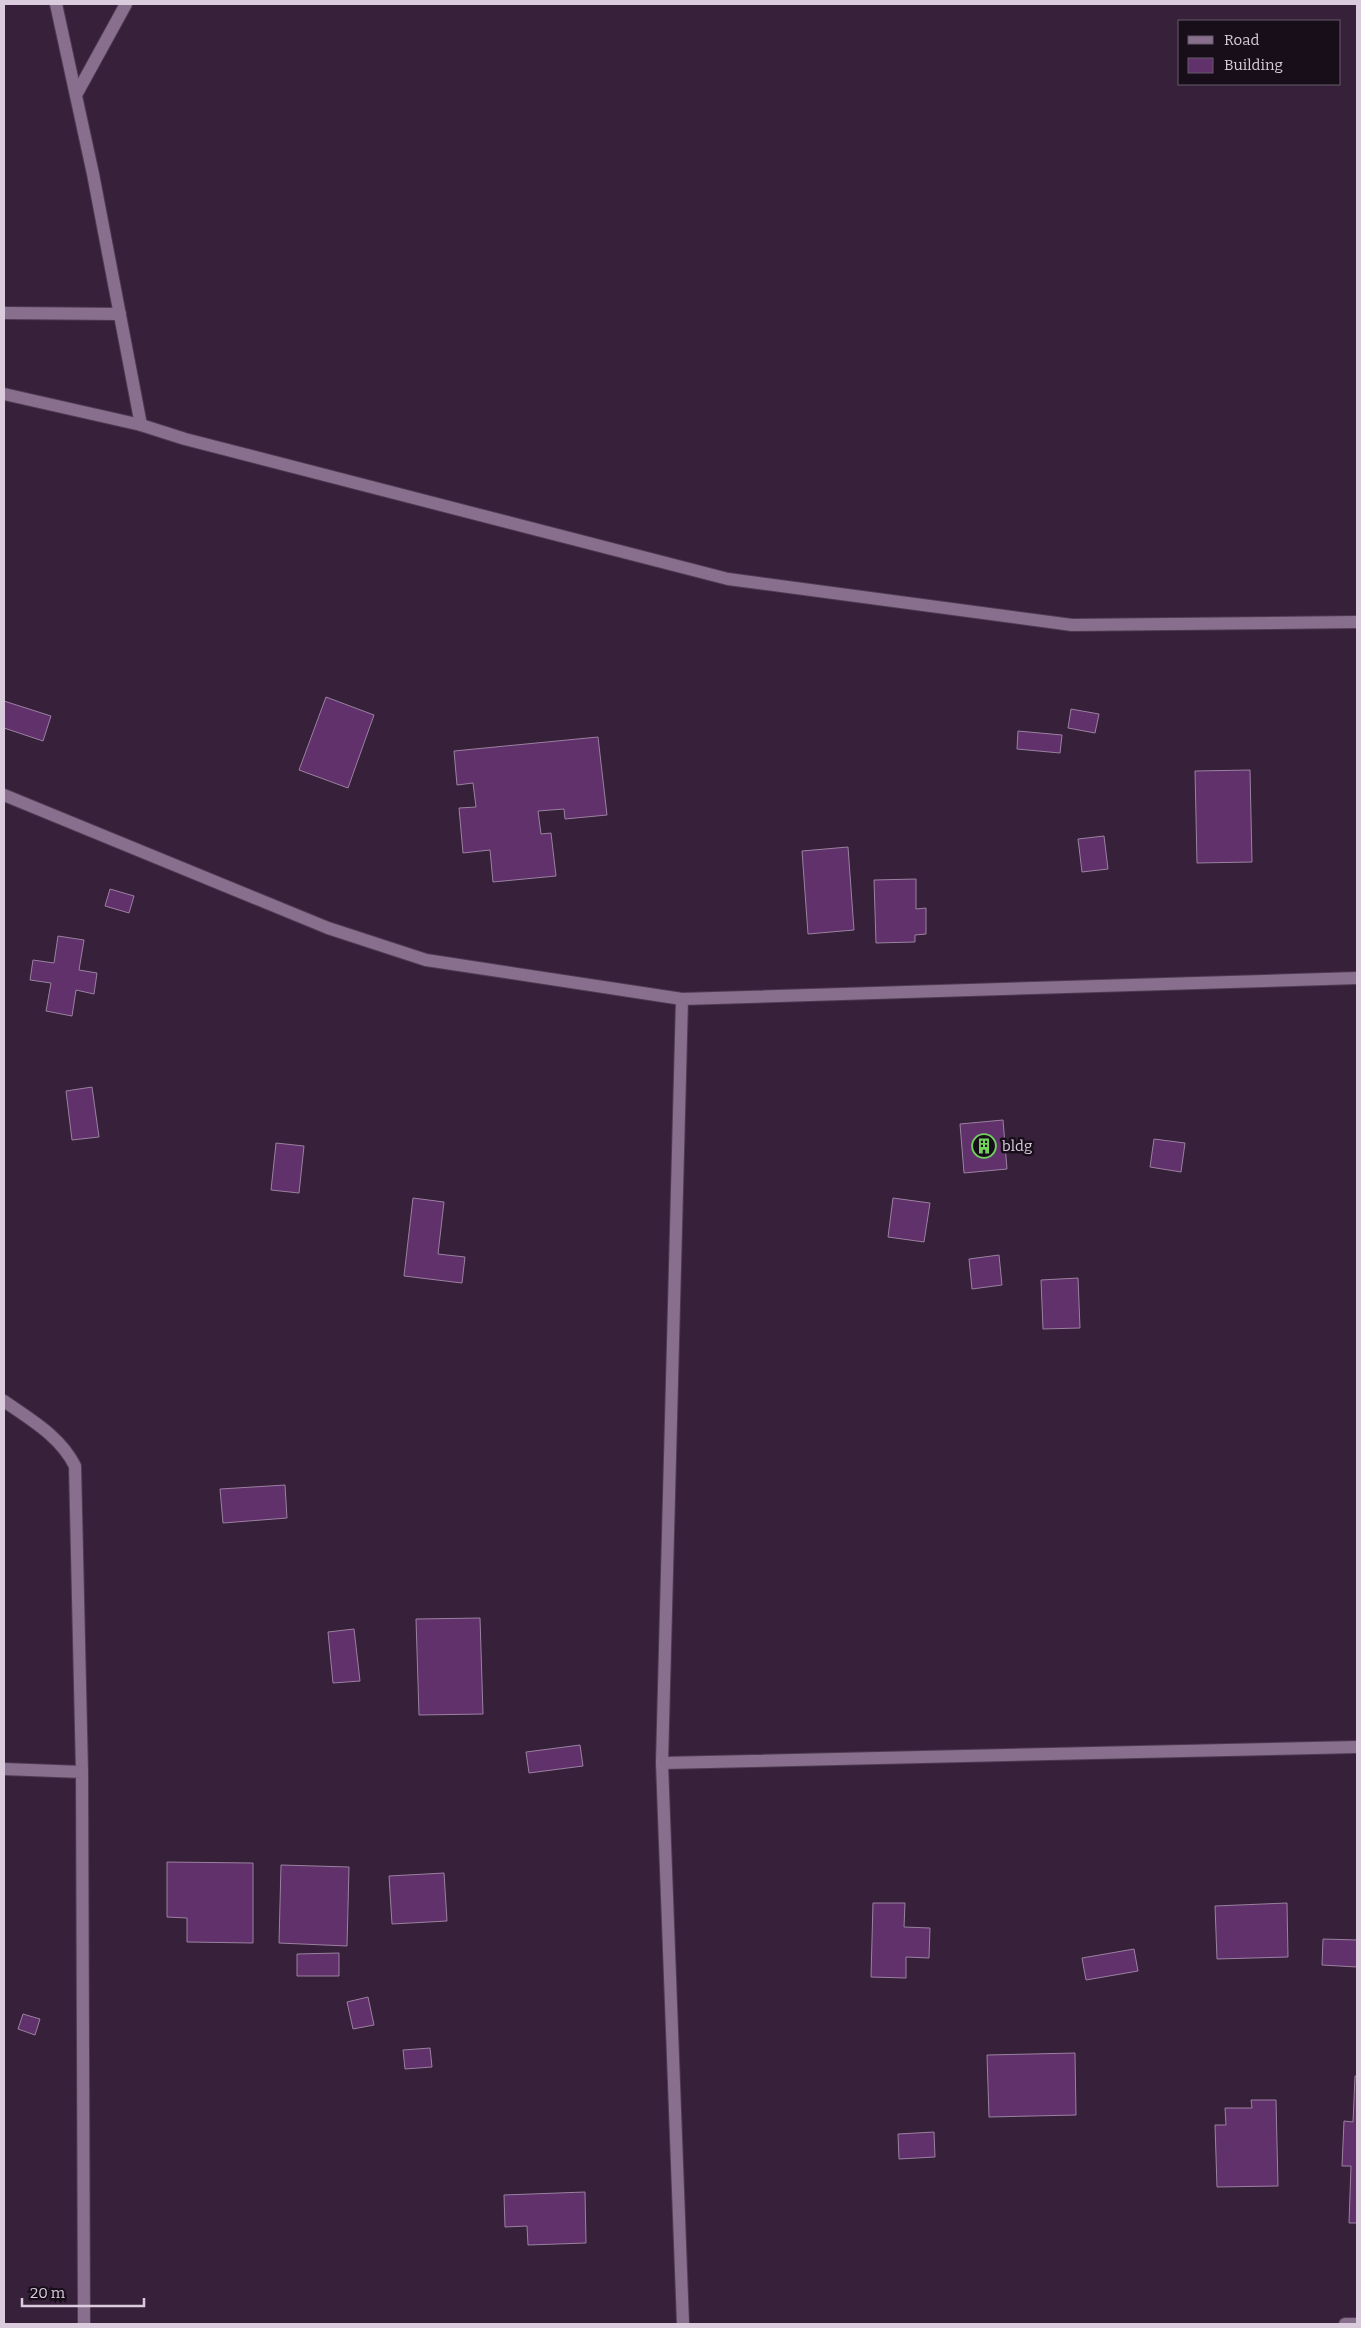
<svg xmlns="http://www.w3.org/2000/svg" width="1361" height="2328" font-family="Bitter,serif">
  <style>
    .building { fill: #61316b; stroke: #9b81a0 }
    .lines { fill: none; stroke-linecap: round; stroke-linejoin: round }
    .service-casing { stroke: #4e3b52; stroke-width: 14 }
    .minor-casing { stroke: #4e3b52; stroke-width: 14 }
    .tertiary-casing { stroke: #4e3b52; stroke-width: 14 }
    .service { stroke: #886f8e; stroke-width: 12 }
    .minor { stroke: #886f8e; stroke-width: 12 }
    .tertiary { stroke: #886f8e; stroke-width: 12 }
    .labels { text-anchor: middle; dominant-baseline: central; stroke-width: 5; stroke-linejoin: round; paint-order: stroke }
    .poi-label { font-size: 15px; fill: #daccdd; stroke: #180e1a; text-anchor: start }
  </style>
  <rect width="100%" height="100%" fill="#36203a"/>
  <g class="building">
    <polygon points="326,697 374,715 348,788 299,770"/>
    <polygon points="4,701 51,716 43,741 4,728"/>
    <polygon points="1071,709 1099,714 1095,733 1068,728"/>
    <polygon points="1018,731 1062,735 1060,753 1017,749"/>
    <polygon points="598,737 607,815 565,819 564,809 538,811 541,834 551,833 556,876 493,882 490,850 463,853 459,808 476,807 473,783 457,785 454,751"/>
    <polygon points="1250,770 1252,862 1197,863 1195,771"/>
    <polygon points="1104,836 1108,869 1082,872 1078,839"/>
    <polygon points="848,847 854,930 808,934 802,851"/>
    <polygon points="916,879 916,909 926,908 926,934 915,935 915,942 876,943 874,880"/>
    <polygon points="110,889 134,896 129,913 105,906"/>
    <polygon points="58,936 84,940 79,970 97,973 94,994 76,990 72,1016 46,1011 51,983 30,980 33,960 54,963"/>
    <polygon points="92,1087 99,1137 72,1140 66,1091"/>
    <polygon points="1003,1120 1007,1169 964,1173 960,1124"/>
    <polygon points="1154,1139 1185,1143 1181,1172 1150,1167"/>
    <polygon points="276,1143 304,1146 299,1193 271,1190"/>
    <polygon points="413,1198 444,1202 438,1254 465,1257 462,1283 404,1276"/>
    <polygon points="893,1198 930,1203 924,1242 888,1237"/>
    <polygon points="999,1255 1002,1285 972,1289 969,1259"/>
    <polygon points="1078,1278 1080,1328 1043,1329 1041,1280"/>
    <polygon points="285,1485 287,1518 223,1523 220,1489"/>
    <polygon points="480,1618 483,1714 419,1715 416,1619"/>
    <polygon points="354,1629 360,1681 333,1683 328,1632"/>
    <polygon points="580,1745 583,1766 529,1773 526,1752"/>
    <polygon points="167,1862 253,1863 253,1943 187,1942 187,1918 167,1917"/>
    <polygon points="281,1865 349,1867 347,1946 279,1943"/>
    <polygon points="444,1873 447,1921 392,1924 389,1876"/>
    <polygon points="873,1903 905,1903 904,1927 930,1928 929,1958 906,1957 906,1978 871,1977"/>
    <polygon points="1287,1903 1288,1957 1217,1959 1215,1906"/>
    <polygon points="1323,1939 1357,1940 1357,1967 1322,1965"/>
    <polygon points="1134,1949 1138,1971 1086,1980 1082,1958"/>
    <polygon points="339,1953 339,1976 297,1976 297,1954"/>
    <polygon points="368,1997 374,2025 353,2029 347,2002"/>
    <polygon points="23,2014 40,2019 35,2035 18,2029"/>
    <polygon points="430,2048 432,2067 405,2069 403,2050"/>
    <polygon points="1075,2053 1076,2115 989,2117 987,2055"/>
    <polygon points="1355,2076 1357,2076 1357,2223 1349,2223 1351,2166 1342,2166 1344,2121 1353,2122"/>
    <polygon points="1251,2100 1276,2100 1278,2186 1217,2187 1215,2125 1226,2125 1225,2108 1252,2108"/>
    <polygon points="934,2132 935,2157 899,2159 898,2134"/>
    <polygon points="585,2192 586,2243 528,2245 527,2226 505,2227 504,2195"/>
  </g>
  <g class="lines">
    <g class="service-casing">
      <polyline id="service" points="76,95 126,4"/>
    </g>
    <g class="minor-casing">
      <g id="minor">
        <polyline points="56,4 93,174 141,425"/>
        <polyline points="4,313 120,314"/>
        <polyline points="4,795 328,928 426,960 682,999"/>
        <path d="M4,1401C31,1420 60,1436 75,1466L82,1772"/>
        <polyline points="662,1763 1357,1747"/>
        <polyline points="4,1769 82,1772 84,2324"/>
        <polyline points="683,2324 662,1763 682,999 1357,978"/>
        <polyline points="1345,2324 1357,2324"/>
      </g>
    </g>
    <g class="tertiary-casing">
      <polyline id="tertiary" points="4,394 141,425 185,439 728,579 1072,625 1357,622"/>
    </g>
    <use href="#service" class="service"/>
    <use href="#minor" class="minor"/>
    <use href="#tertiary" class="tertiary"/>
  </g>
  <defs>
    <g id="building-ring" transform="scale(1.25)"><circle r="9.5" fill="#180e1a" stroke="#71d25e" stroke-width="1.5"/><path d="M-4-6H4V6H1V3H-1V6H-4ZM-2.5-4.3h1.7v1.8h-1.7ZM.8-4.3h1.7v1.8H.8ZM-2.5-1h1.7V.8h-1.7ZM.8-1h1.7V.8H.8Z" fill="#71d25e"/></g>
  </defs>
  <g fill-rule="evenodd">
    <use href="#building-ring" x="984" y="1146"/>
  </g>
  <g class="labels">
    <g class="poi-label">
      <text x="1002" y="1146">bldg</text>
    </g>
  </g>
  <rect width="1361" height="2328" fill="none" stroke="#daccdd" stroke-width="10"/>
  <rect x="1178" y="20" width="162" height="65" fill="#180e1a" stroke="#665a68"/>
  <rect x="1188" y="36" width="25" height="8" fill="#886f8e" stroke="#665a68"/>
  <text x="1224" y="45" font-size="15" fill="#daccdd">Road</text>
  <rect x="1188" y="58" width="25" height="15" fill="#61316b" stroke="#665a68"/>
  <text x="1224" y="70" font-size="15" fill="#daccdd">Building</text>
  <path d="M22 2298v8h122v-8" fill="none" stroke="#daccdd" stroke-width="2.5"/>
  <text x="30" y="2298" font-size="15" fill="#daccdd" stroke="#180e1a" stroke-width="4" paint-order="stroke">20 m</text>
</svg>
